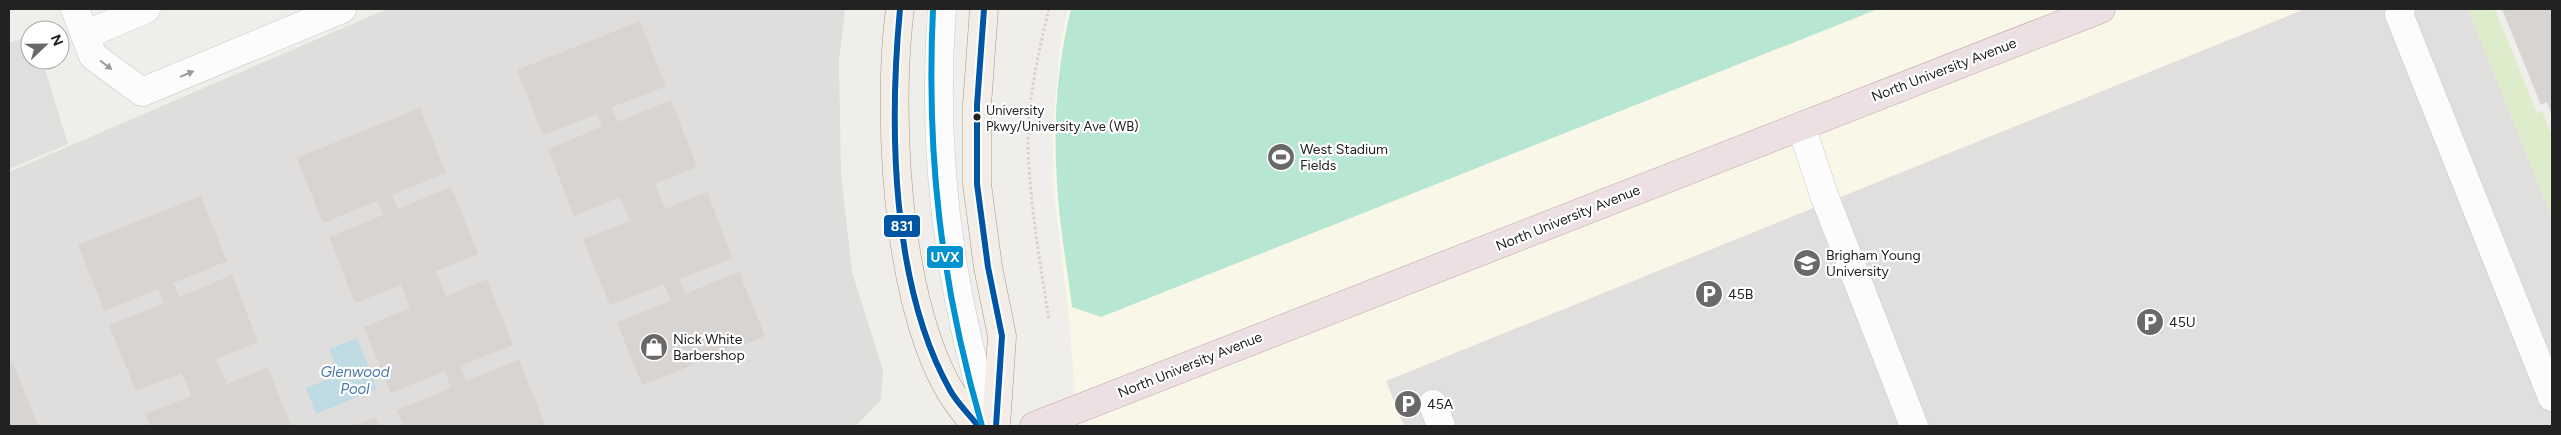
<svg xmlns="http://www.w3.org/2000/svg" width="2561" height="435" font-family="Figtree,sans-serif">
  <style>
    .residential { fill: #dfdedc }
    .education { fill: #f8f7e8 }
    .grass { fill: #ddeccb }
    .pitch { fill: #b7e6d2 }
    .parking { fill: #e0dfde }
    .water { fill: #bfdbe3 }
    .building { fill: #d7d4d2 }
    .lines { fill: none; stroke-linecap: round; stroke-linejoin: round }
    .minor-casing { stroke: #c9c8c7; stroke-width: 29 }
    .major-casing { stroke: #a79c86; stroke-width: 29 }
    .highway-casing { stroke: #c5a2ac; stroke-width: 29 }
    .path { stroke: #dccecd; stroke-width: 3; stroke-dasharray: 2.5 2.5; stroke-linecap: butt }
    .minor { stroke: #fdfcfc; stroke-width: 28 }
    .major { stroke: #f3ede7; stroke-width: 28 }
    .highway { stroke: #ece0e2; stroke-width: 28 }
    .bus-1-casing { stroke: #fff; stroke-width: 10 }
    .bus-2-casing { stroke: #fff; stroke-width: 10 }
    .bus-1 { stroke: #0055a4; stroke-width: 6 }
    .bus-2 { stroke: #0091d0; stroke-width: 6 }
    .oneway { fill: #9a9a9a }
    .bus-dot { fill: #222; stroke: #fff; stroke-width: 2 }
    .labels { text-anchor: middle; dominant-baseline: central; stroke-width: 4.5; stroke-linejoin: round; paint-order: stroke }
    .bus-label { font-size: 13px; fill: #222; stroke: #fff; text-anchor: start }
    .street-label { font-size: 14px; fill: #222; stroke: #fff }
    .poi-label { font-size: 14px; fill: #222; stroke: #fff; text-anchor: start }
    .water-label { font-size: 15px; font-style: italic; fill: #4a7aab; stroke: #fff }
    .line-badge { stroke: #fff; stroke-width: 2 }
    .badge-label { font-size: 14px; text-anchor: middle; font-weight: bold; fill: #fff }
  </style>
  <rect width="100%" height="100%" fill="#f0eeeb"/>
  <polygon class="residential" points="387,9 845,9 839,62 841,174 852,272 883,370 881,400 856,426 9,426 9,172"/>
  <polygon class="education" points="1068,9 2468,9 2552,217 2552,426 1078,426 1068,309 1053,185 1053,129 1060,45"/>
  <polygon class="grass" points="2468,9 2495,9 2537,113 2542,111 2552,137 2552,217"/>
  <path class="pitch" d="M1071,9H1878L1101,317L1072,307C1067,266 1059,224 1057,183C1053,124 1057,66 1071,9Z"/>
  <g class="parking">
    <polygon points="2305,9 2468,9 2552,217 2552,426 1404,426 1386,381"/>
    <polygon points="30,35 30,60 42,60 68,144 9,169 9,43"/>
  </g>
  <polygon class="water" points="357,338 377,389 316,414 306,388 339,375 329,349"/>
  <g class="building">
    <polygon points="2502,9 2552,9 2552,116 2547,102 2541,105"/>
    <polygon points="640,21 666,86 612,107 617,122 671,100 697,167 655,184 665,209 707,192 733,258 679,279 685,294 739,272 765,336 642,385 617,322 671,301 664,284 610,305 583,239 630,221 620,197 574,216 548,149 602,127 597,114 543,135 517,70"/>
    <polygon points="420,108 446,173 392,195 398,209 451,187 478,254 436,271 446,296 487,279 513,345 460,366 466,381 519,360 545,424 539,426 404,426 397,410 451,388 445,371 391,393 364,327 410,308 401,285 355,303 329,237 383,215 377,201 323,223 297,158"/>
    <polygon points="201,196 227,261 173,283 179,297 232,275 258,342 216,359 227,384 268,367 291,426 150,426 145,414 191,396 182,373 136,391 109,325 164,303 158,289 104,311 78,245"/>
    <polygon points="13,363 38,426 9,426 9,365"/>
    <polygon points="375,417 379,426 353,426"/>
  </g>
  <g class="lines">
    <g class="minor-casing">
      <g id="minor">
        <polyline points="75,9 93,56 142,92 342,9"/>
        <path d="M942,9C931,150 949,291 991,426"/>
        <polyline points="2401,9 2399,14 2552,397"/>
        <polyline points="85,35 146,9"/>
        <polyline points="1801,126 1824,195 1914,426"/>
        <polyline points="1433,404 1441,426"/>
      </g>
    </g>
    <g class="major-casing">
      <g id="major">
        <path d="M900,9C886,114 895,352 978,426"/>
        <polyline points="984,9 977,105 977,184 988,267 1002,336 996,426"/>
      </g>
    </g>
    <g class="highway-casing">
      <polyline id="highway" points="1034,426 2101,9"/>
    </g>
    <path class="path" d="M1049,9C1039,49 1028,99 1028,141C1029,201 1040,261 1049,320"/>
    <use href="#minor" class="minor"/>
    <use href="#major" class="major"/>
    <use href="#highway" class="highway"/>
    <g class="bus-1-casing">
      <g id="bus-1">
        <path d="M900,9C889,126 891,285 950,390C957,403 969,414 978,426"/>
        <polyline points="984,9 977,105 977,184 988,267 1002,336 996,426"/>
      </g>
    </g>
    <g class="bus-2-casing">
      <path id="bus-2" d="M933,9C926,156 941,284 982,426"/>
    </g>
    <use href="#bus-1" class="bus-1"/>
    <use href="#bus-2" class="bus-2"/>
  </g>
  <defs><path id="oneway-solid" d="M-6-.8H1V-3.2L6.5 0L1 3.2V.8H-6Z" transform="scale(1.25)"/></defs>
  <g class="oneway">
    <use href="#oneway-solid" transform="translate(106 65) rotate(37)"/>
    <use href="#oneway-solid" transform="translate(187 74) rotate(-23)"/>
  </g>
  <defs>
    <g id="stadium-disc" transform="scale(1.4375)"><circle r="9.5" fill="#6a6968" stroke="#fff"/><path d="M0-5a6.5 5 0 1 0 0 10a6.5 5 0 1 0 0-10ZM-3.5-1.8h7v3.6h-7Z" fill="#fff"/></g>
    <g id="university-disc" transform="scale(1.4375)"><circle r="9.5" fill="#6a6968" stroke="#fff"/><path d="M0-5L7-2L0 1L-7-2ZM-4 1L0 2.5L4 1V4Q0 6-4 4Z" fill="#fff"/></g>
    <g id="parking-disc" transform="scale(1.4375)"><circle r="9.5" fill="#6a6968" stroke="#fff"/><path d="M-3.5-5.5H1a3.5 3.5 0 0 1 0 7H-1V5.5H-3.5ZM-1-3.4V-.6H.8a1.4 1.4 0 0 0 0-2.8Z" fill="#fff"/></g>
    <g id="shop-disc" transform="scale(1.4375)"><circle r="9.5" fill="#6a6968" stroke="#fff"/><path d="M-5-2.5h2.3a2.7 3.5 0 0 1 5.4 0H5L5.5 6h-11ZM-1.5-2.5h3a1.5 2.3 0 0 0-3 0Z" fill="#fff"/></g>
  </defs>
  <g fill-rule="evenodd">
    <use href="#stadium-disc" x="1281" y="157"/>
    <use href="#university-disc" x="1807" y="263"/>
    <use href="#parking-disc" x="1709" y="294"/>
    <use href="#parking-disc" x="2150" y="322"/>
    <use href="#shop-disc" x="654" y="347"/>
    <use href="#parking-disc" x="1408" y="404"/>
  </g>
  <circle class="bus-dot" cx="977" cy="117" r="4.5"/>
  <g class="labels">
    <g class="bus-label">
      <text x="986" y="110">University<tspan x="986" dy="16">Pkwy/University Ave (WB)</tspan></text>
    </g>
    <g class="street-label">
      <text transform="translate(1944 70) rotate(-21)">North University Avenue</text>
      <text transform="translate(1568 218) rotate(-22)">North University Avenue</text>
      <text transform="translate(1190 365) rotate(-22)">North University Avenue</text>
    </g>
    <g class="poi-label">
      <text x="1300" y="149">West Stadium<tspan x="1300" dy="16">Fields</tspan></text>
      <text x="1826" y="255">Brigham Young<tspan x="1826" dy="16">University</tspan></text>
      <text x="1728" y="294">45B</text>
      <text x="2169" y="322">45U</text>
      <text x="673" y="339">Nick White<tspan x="673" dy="16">Barbershop</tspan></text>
      <text x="1427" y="404">45A</text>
    </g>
    <g class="water-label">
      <text x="355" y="372">Glenwood<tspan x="355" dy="17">Pool</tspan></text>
    </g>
  </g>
  <g class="line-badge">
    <rect x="883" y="214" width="38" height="24" rx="5" fill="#0055a4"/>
    <rect x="926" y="245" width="38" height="24" rx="5" fill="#0091d0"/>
  </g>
  <g class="badge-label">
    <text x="902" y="231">831</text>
    <text x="945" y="262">UVX</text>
  </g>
  <rect width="2561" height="435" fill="none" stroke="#222222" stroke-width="20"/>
  <g transform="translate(45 45) rotate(68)"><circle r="24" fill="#ffffff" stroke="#a7a7a7"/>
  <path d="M0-4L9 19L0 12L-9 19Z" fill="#6a6968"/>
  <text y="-8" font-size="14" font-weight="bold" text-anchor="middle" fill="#222222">N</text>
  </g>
</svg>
